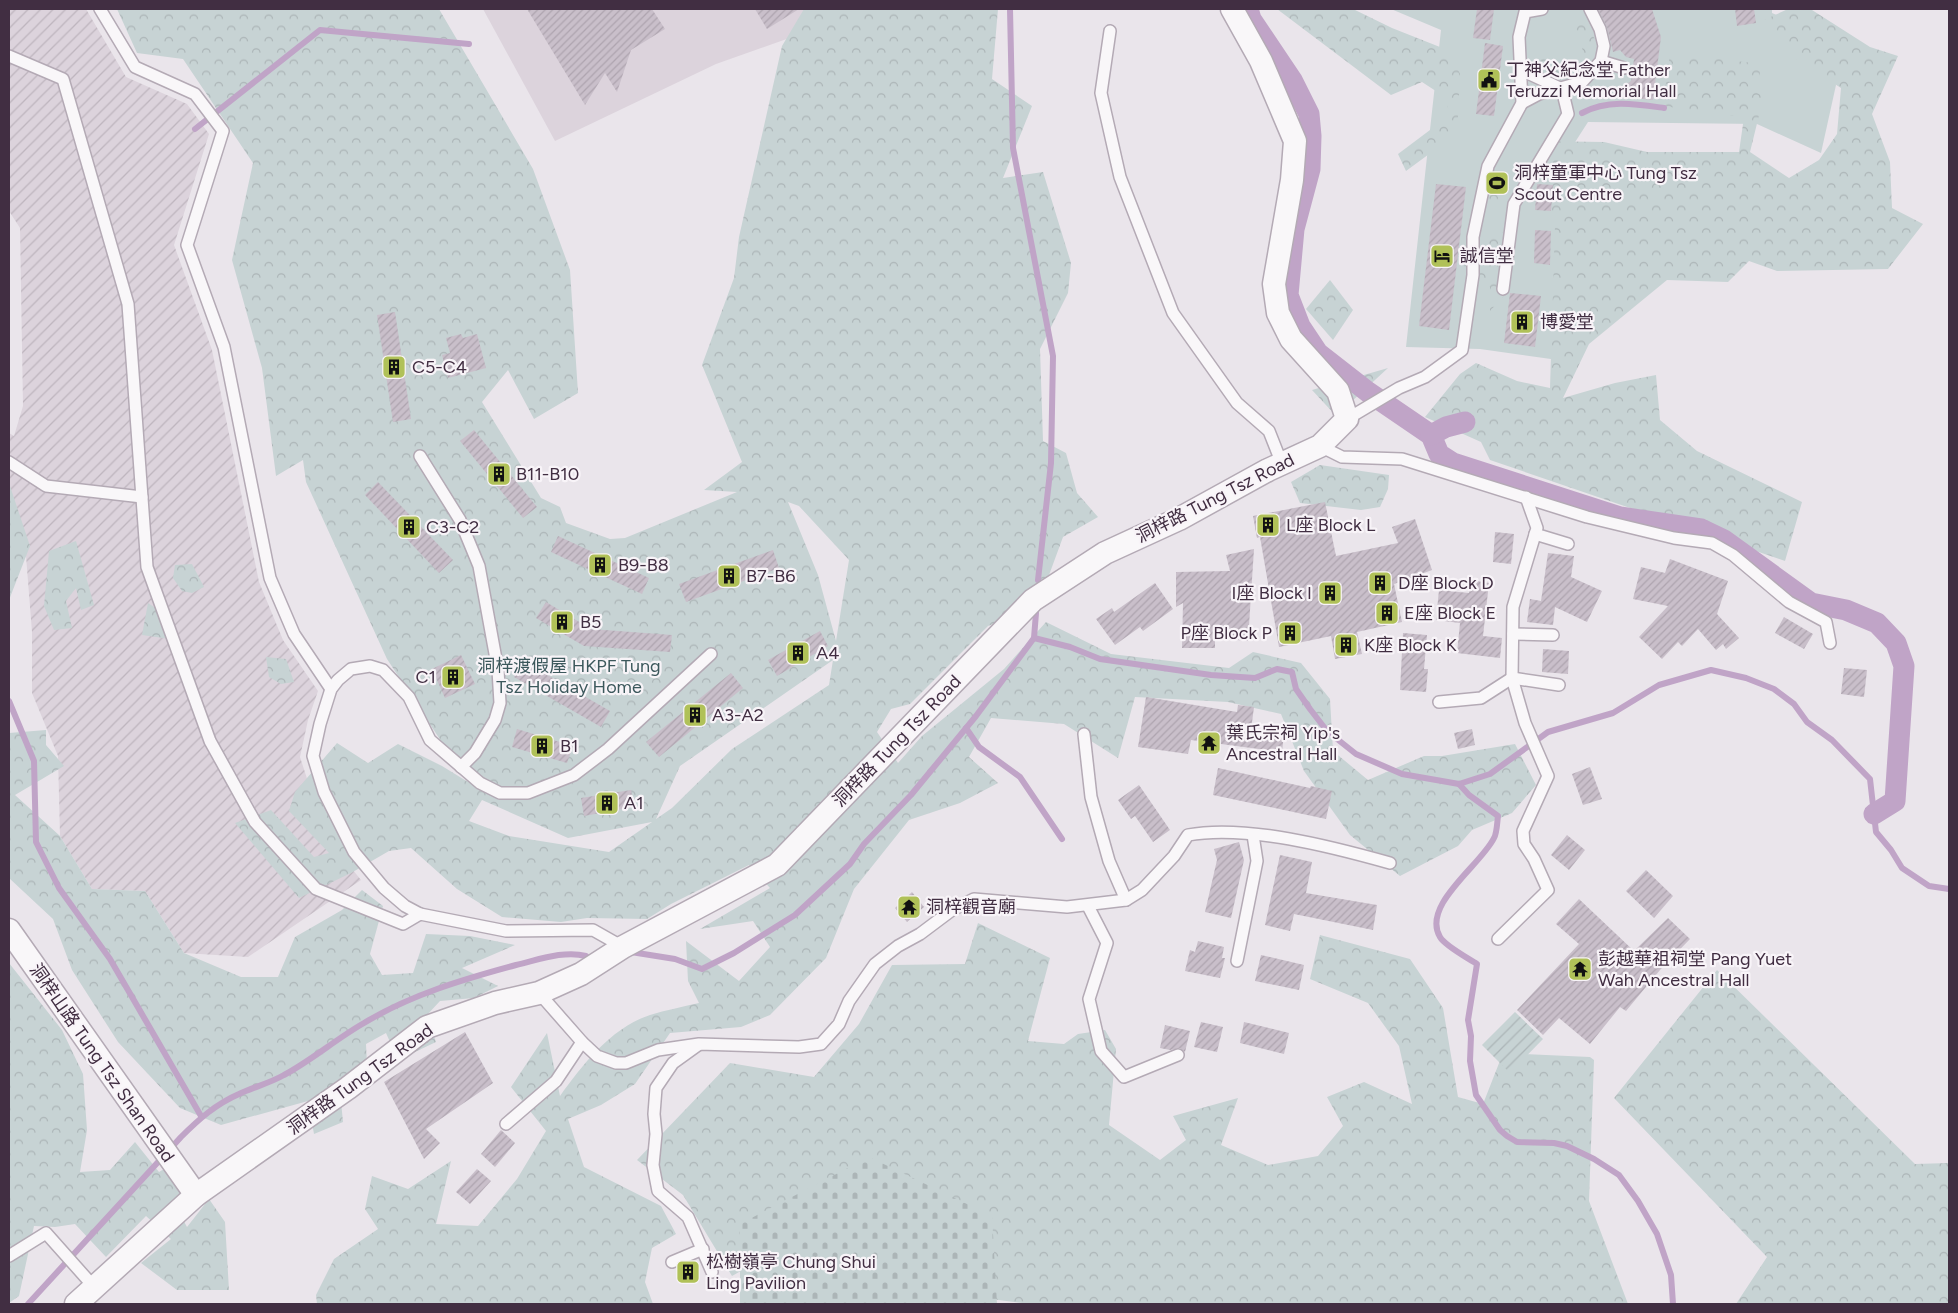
<svg xmlns="http://www.w3.org/2000/svg" width="1958" height="1313" font-family="Figtree,'Noto Sans TC',sans-serif">
  <style>
    .built { fill: #dcd3dc }
    .industrial { fill: url(#industrial-furrows) }
    .grass { fill: #c7d3d4 }
    .forest { fill: url(#forest-crowns); fill-rule: evenodd }
    .cemetery { fill: url(#cemetery-stones) }
    .garden { fill: url(#garden-furrows) }
    .lines { fill: none; stroke-linecap: round; stroke-linejoin: round }
    .stream { stroke: #c0a4c7; stroke-width: 6 }
    .canal { stroke: #c0a4c7; stroke-width: 21 }
    .building { fill: url(#building-hatch) }
    .service-casing { stroke: #b4aab5; stroke-width: 14 }
    .minor-casing { stroke: #b4aab5; stroke-width: 25 }
    .service { stroke: #f9f7f9; stroke-width: 11 }
    .minor { stroke: #f9f7f9; stroke-width: 22 }
    .labels { text-anchor: middle; dominant-baseline: central; stroke-width: 4.5; stroke-linejoin: round; paint-order: stroke }
    .poi-label { font-size: 18px; fill: #412e42; stroke: #f8f4f8; text-anchor: start }
    .street-label { font-size: 18px; fill: #412e42; stroke: #f8f4f8 }
    .park-label { font-size: 18px; fill: #3c585c; stroke: #f8f4f8 }
  </style>
  <defs>
    <pattern id="industrial-furrows" width="10" height="10" patternUnits="userSpaceOnUse" patternTransform="scale(1.25)"><rect width="10" height="10" fill="#dcd3dc"/><path d="M-1 1l2-2M0 10L10 0M9 11l2-2" fill="none" stroke="#beb5be"/></pattern>
    <pattern id="forest-crowns" width="20" height="18" patternUnits="userSpaceOnUse" patternTransform="scale(1.25)"><rect width="20" height="18" fill="#c7d3d4"/><path d="M2 6a3 3 0 1 1 6 0M12 15a3 3 0 1 1 6 0" fill="none" stroke="#acb5b7"/></pattern>
    <pattern id="cemetery-stones" width="16" height="16" patternUnits="userSpaceOnUse" patternTransform="scale(1.25)"><rect width="16" height="16" fill="#c7d3d4"/><path d="M2 7V4a2 2 0 0 1 4 0v3zM10 15v-3a2 2 0 0 1 4 0v3z" fill="#acb5b7"/></pattern>
    <pattern id="garden-furrows" width="10" height="10" patternUnits="userSpaceOnUse" patternTransform="scale(1.25)"><rect width="10" height="10" fill="#c7d3d4"/><path d="M-1 1l2-2M0 10L10 0M9 11l2-2" fill="none" stroke="#acb5b7"/></pattern>
    <pattern id="building-hatch" width="6" height="6" patternUnits="userSpaceOnUse" patternTransform="scale(1.25)"><rect width="6" height="6" fill="#c9bfca"/><path d="M-1 1l2-2M0 6l6-6M5 7l2-2" fill="none" stroke="#aea4af"/></pattern>
  </defs>
  <rect width="100%" height="100%" fill="#eae5eb"/>
  <polygon class="built" points="483,9 859,9 860,13 716,64 555,141"/>
  <polygon class="industrial" points="9,9 86,9 126,77 187,104 209,134 174,245 212,350 259,582 283,640 318,691 308,720 300,757 313,797 344,859 361,880 248,957 184,953 145,891 92,889 60,836 58,756 32,693 32,632 25,543 9,503 9,433 14,436 23,406 20,228 9,211"/>
  <polygon class="grass" points="1391,9 1772,9 1772,13 1825,36 1836,85 1821,153 1757,124 1588,122 1561,164 1558,360 1480,349 1406,347 1441,30"/>
  <g class="forest">
    <path d="M117,9H439L533,169L570,270L578,393L534,419L508,370L482,402L541,498L560,507L566,523L610,539L625,538L737,492L704,490L742,462L702,365L734,278L739,237L782,46L804,9H998L992,79L1032,106L1003,178L1043,172L1071,263L1068,293L1040,349L1043,441L1066,453L1077,493L1098,517L1063,537L1045,586L1032,610L988,626L910,704L891,709L877,732L898,763L922,736L1004,669L1046,622L1111,654L1229,668L1253,652L1301,663L1330,699L1333,751L1368,780L1424,756H1442L1515,744L1536,785L1512,813L1472,830L1458,846L1400,876L1350,835L1304,771L1281,714L1228,702L1135,697L1118,758L1064,724L991,718L969,757L998,783L960,803L909,820L854,889L826,958L770,1015L741,1027L670,1033L635,1084L601,1105L568,1119L584,1167L661,1206L676,1234L652,1248L645,1282L653,1304H317L316,1295L334,1259L378,1229L365,1209L372,1176L408,1189L451,1161L436,1224L478,1226L517,1179L546,1131L511,1087L547,1033L560,1096C583,1064 611,1028 650,1015C666,1010 682,1007 699,1003L688,981L686,941L739,981L770,947L753,921L700,929L770,888L749,865L671,904L647,919L587,918L561,922L502,917L457,889L411,848L389,851L351,873L299,898L235,823L271,810L314,857L329,853L289,811L295,792L337,743L368,763L398,744L442,766L468,782L387,659L306,482L303,460L276,476L262,368L232,260L253,163L183,59L137,53ZM788,502L799,506L849,560L836,641L818,575ZM833,660L829,685L732,749L672,808L656,819L680,766ZM482,800L568,838L652,822L609,852L509,836L469,821Z"/>
    <polygon points="1277,9 1353,9 1392,28 1450,51 1460,74 1458,117 1440,146 1406,171 1398,154 1450,115 1445,97 1422,82 1391,95"/>
    <polygon points="1788,9 1812,10 1870,47 1898,56 1872,114 1890,162 1892,208 1923,224 1888,269 1777,271 1749,261 1728,282 1667,280 1589,344 1563,398 1615,383 1656,375 1660,420 1697,451 1802,502 1785,561 1490,460 1481,442 1425,417 1460,374 1476,363 1517,381 1550,388 1555,225 1536,141 1604,142 1647,152 1739,152 1744,117 1663,106 1670,53 1761,64 1757,93 1764,95 1750,152 1789,178 1819,160 1837,134 1841,88 1793,57 1764,20"/>
    <polygon points="1577,13 1597,42 1578,91 1555,102 1526,86 1539,57 1565,66 1584,54 1574,24"/>
    <polygon points="1503,168 1511,193 1496,211 1475,172"/>
    <polygon points="1488,232 1506,233 1513,286 1490,311 1490,287 1461,268"/>
    <polygon points="1330,280 1353,310 1333,340 1306,309"/>
    <polygon points="1388,368 1350,403 1338,418 1312,390"/>
    <polygon points="1320,465 1389,475 1388,489 1380,507 1361,510 1300,503 1291,482"/>
    <polygon points="9,483 30,546 9,600"/>
    <polygon points="76,541 94,605 81,610 76,588 66,601 72,628 54,630 44,606 49,551"/>
    <polygon points="192,564 204,587 192,593 182,591 173,578 175,565"/>
    <polygon points="148,603 173,620 170,639 142,635"/>
    <polygon points="266,657 286,659 294,682 281,684 269,677"/>
    <polygon points="46,730 46,745 64,766 15,795 60,836 92,889 145,891 184,953 241,977 278,977 295,937 342,910 362,890 383,906 370,954 382,975 413,973 426,934 470,936 515,945 462,968 498,986 474,998 440,1001 427,1015 436,1042 398,1060 386,1033 366,1044 368,1085 339,1081 343,1122 314,1134 308,1101 221,1125 180,1108 118,1042 72,970 53,919 9,878 9,733"/>
    <polygon points="978,923 1050,958 1028,1041 1064,1044 1078,1034 1105,1030 1116,1049 1109,1125 1160,1160 1186,1140 1173,1116 1238,1098 1221,1145 1268,1165 1318,1156 1343,1126 1327,1097 1364,1082 1412,1104 1399,1046 1368,1003 1310,979 1320,935 1410,959 1443,1008 1458,1097 1483,1104 1503,1053 1590,1057 1594,1060 1589,1201 1628,1304 1030,1304 975,1297 840,1215 732,1276 683,1195 637,1160 730,1063 814,1077 859,1024 892,965 965,964"/>
    <polygon points="9,963 62,1030 83,1074 87,1130 80,1172 110,1170 135,1142 159,1172 181,1159 193,1170 175,1205 187,1227 209,1199 225,1222 229,1290 177,1290 141,1263 171,1239 146,1216 106,1257 75,1224 55,1227 34,1226 19,1296 9,1303"/>
    <polygon points="1717,970 1915,1164 1949,1163 1949,1304 1736,1304 1767,1257 1614,1098"/>
  </g>
  <polygon class="cemetery" points="869,1157 992,1216 997,1304 740,1304 740,1224"/>
  <polygon class="garden" points="1515,1012 1543,1039 1510,1073 1482,1045"/>
  <g class="lines">
    <g class="stream">
      <polyline points="1010,9 1013,148 1053,356 1051,463 1038,580"/>
      <path d="M1582,113C1608,99 1636,104 1664,108"/>
      <polyline points="195,129 320,30 469,44"/>
      <polyline points="1034,638 1070,647 1100,659 1211,675 1255,678 1277,669 1292,672 1296,689 1310,709 1327,731 1356,754 1402,774 1459,784 1490,774 1548,732 1613,713 1659,685 1711,670 1746,678 1774,689 1794,704 1807,722 1832,740 1870,779 1876,832 1891,850 1902,868 1929,886 1949,889"/>
      <polyline points="9,701 34,761 36,842 59,888 110,959 201,1116"/>
      <polyline points="966,728 979,747 1020,777 1062,839"/>
      <path d="M1459,784L1469,795L1498,816C1497,823 1497,833 1494,838C1481,865 1421,905 1440,937C1445,946 1468,958 1477,964L1468,1020L1471,1036L1470,1061L1476,1095L1500,1130L1507,1136L1517,1142L1554,1143L1567,1146L1594,1159L1619,1175L1638,1201L1657,1234L1671,1275L1673,1304"/>
      <polyline points="631,952 675,959 702,969 734,953 795,915 850,864 864,844 911,795 976,716 1034,638 1036,613"/>
      <path d="M28,1304L181,1137C199,1119 216,1104 239,1094C254,1087 270,1083 284,1075C312,1060 336,1039 364,1023C410,995 464,979 516,965C538,960 564,950 586,956"/>
    </g>
    <g class="canal">
      <polyline points="1248,9 1251,19 1292,80 1309,114 1311,136 1310,169 1294,229 1288,295 1300,326 1318,353 1368,392 1431,435 1439,454 1453,463 1620,517 1701,529 1724,540 1811,603 1846,610 1877,623 1896,643 1904,666 1895,801 1874,814"/>
      <polyline points="1431,435 1446,427 1465,422"/>
    </g>
  </g>
  <g class="building">
    <polygon points="527,9 652,9 665,29 631,50 617,92 605,73 585,105"/>
    <polygon points="755,9 799,9 767,29"/>
    <polygon points="1477,9 1494,9 1490,40 1473,38"/>
    <polygon points="1598,9 1652,9 1661,37 1653,100 1611,96 1631,81 1634,59 1626,57 1620,50 1613,52 1607,27"/>
    <polygon points="1735,9 1754,9 1756,23 1737,26"/>
    <polygon points="1485,43 1503,46 1494,116 1476,114"/>
    <polygon points="1436,184 1466,187 1449,330 1419,326"/>
    <polygon points="1537,184 1553,185 1551,211 1535,210"/>
    <polygon points="1535,230 1551,231 1550,265 1534,263"/>
    <polygon points="1510,293 1541,296 1535,347 1504,343"/>
    <polygon points="395,312 411,419 393,422 377,315"/>
    <polygon points="461,334 463,338 477,334 486,368 448,378 442,355 450,353 446,338"/>
    <polygon points="474,430 537,507 523,518 460,441"/>
    <polygon points="378,482 453,560 439,573 365,495"/>
    <polygon points="1325,502 1336,556 1398,543 1392,527 1415,519 1432,570 1394,584 1402,622 1357,632 1362,654 1335,659 1331,636 1279,647 1260,537 1257,538 1253,516"/>
    <polygon points="1495,532 1514,534 1511,564 1493,562"/>
    <polygon points="558,536 649,578 642,594 551,552"/>
    <polygon points="1254,549 1248,641 1215,638 1215,648 1182,648 1183,603 1176,607 1176,572 1230,571 1226,555"/>
    <polygon points="773,550 779,568 686,602 679,584"/>
    <polygon points="1548,553 1574,556 1571,577 1602,591 1587,622 1555,607 1553,625 1527,622 1530,599 1541,601"/>
    <polygon points="1670,559 1728,581 1717,614 1739,638 1726,649 1723,644 1716,650 1698,629 1682,646 1678,642 1662,659 1639,637 1668,606 1633,599 1641,567 1665,573"/>
    <polygon points="1471,580 1489,583 1483,636 1502,638 1500,658 1457,653 1460,623 1436,620 1439,590 1469,593"/>
    <polygon points="1155,583 1173,609 1143,631 1140,627 1115,645 1096,619 1112,608 1114,612"/>
    <polygon points="546,602 591,629 672,635 670,652 584,646 536,618"/>
    <polygon points="1784,617 1813,634 1804,649 1775,633"/>
    <polygon points="820,631 828,646 777,676 768,660"/>
    <polygon points="1403,633 1427,635 1424,669 1428,669 1426,692 1400,690"/>
    <polygon points="1543,649 1569,651 1568,674 1542,672"/>
    <polygon points="461,655 475,684 445,698 432,669"/>
    <polygon points="523,661 610,711 601,727 514,677"/>
    <polygon points="1844,668 1867,670 1864,697 1841,694"/>
    <polygon points="731,673 743,688 659,757 646,742"/>
    <polygon points="1146,697 1237,712 1238,705 1254,707 1251,730 1284,734 1282,752 1191,740 1188,754 1138,747"/>
    <polygon points="517,729 573,746 567,763 512,747"/>
    <polygon points="1472,729 1475,745 1458,749 1454,733"/>
    <polygon points="1590,767 1602,799 1583,805 1572,774"/>
    <polygon points="1218,768 1310,788 1311,786 1332,791 1326,819 1213,795"/>
    <polygon points="1139,785 1170,830 1153,842 1135,816 1131,819 1118,800"/>
    <polygon points="631,790 634,807 584,816 581,798"/>
    <polygon points="1567,835 1585,850 1569,870 1551,855"/>
    <polygon points="1239,842 1244,860 1231,918 1205,912 1217,860 1214,849"/>
    <polygon points="1280,855 1312,862 1306,893 1377,905 1373,930 1294,914 1290,931 1265,925"/>
    <polygon points="1646,870 1673,896 1654,918 1626,891"/>
    <polygon points="912,892 924,907 907,922 895,908"/>
    <polygon points="1579,899 1634,951 1668,918 1690,939 1660,970 1626,1011 1620,1007 1590,1044 1559,1018 1543,1035 1517,1010 1579,944 1556,924"/>
    <polygon points="1198,941 1224,947 1222,958 1225,958 1220,978 1185,971 1190,950 1195,952"/>
    <polygon points="1261,955 1304,965 1299,990 1255,981"/>
    <polygon points="1201,1022 1223,1027 1217,1052 1194,1047"/>
    <polygon points="1244,1022 1289,1033 1284,1054 1240,1043"/>
    <polygon points="1165,1025 1190,1031 1185,1052 1180,1048 1170,1050 1160,1048"/>
    <polygon points="465,1032 493,1083 426,1129 440,1143 424,1159 384,1082"/>
    <polygon points="501,1130 515,1143 495,1167 481,1154"/>
    <polygon points="477,1169 491,1181 470,1204 456,1192"/>
  </g>
  <g class="lines">
    <g class="service-casing">
      <g id="service">
        <polyline points="100,9 135,67 195,94 223,131 187,245 224,347 270,578 294,634 331,689"/>
        <polyline points="1110,31 1101,93 1120,177 1173,313 1237,403 1269,431 1282,464"/>
        <polyline points="9,56 63,79 128,304 147,567 210,741 255,822 316,889 403,924 420,914 506,931 593,930 623,947"/>
        <polyline points="1601,61 1624,68"/>
        <polyline points="1522,103 1539,94 1582,82 1601,61 1604,46 1600,29 1590,9"/>
        <polyline points="1503,289 1514,204 1568,114 1562,89 1521,70"/>
        <polyline points="1347,419 1399,388 1425,377 1462,350 1473,275 1473,237 1488,166 1522,103 1519,37 1525,12 1542,9"/>
        <polyline points="1320,446 1342,457 1402,459 1587,517 1674,538 1712,543 1733,555 1789,602 1826,622 1830,643"/>
        <polyline points="420,456 460,520 479,566 498,670 500,703 495,720 475,753 461,767"/>
        <polyline points="9,462 46,486 142,497"/>
        <polyline points="1535,534 1568,544"/>
        <polyline points="1513,634 1553,635"/>
        <polyline points="1439,702 1481,698 1512,678 1559,685"/>
        <polyline points="1084,734 1091,797 1109,861 1126,900"/>
        <polyline points="1088,906 1107,943 1089,999 1101,1051 1124,1077 1178,1055"/>
        <polyline points="420,914 405,906 384,888 354,852 324,792 313,756 320,724 331,689 338,680 351,669 370,666 383,670 409,697 430,740 480,783 500,793 528,793 574,775 608,749 711,654"/>
        <polyline points="1498,939 1548,890 1534,859 1524,844 1523,831 1548,776 1525,723 1512,678 1513,607 1537,528 1526,497"/>
        <polyline points="1237,961 1257,861 1253,835"/>
        <path d="M539,993L582,1042L597,1056L616,1063H626L658,1050L699,1044L799,1047L821,1044L839,1024L849,1001L875,964L898,946L920,934L952,910L974,899L1067,907L1126,900L1142,890L1174,856L1188,835C1245,824 1333,847 1390,863"/>
        <polyline points="698,1045 673,1063 656,1088 654,1114 656,1134 653,1165 658,1191 688,1217 712,1272"/>
        <polyline points="506,1124 556,1081 582,1042"/>
        <polyline points="9,1256 46,1233 95,1288"/>
        <polyline points="672,1262 703,1249"/>
      </g>
    </g>
    <g class="minor-casing">
      <g id="minor">
        <polyline points="9,930 196,1195"/>
        <polyline points="76,1304 196,1195 348,1088 427,1027 495,1003 539,993 581,974 623,947 777,865 1033,600 1105,553 1179,519 1268,470 1320,446 1347,419 1338,391 1291,339 1278,313 1274,284 1292,180 1295,141 1261,61 1232,9"/>
      </g>
    </g>
    <use href="#service" class="service"/>
    <use href="#minor" class="minor"/>
  </g>
  <defs>
    <g id="civic-square" transform="scale(1.25)"><rect x="-9" y="-9" width="18" height="18" rx="4" fill="#b0c158" stroke="#f8f4f8"/><path d="M-.6-6.5H3V-4.5H.6V-3L4-1V1h2V6H-6V1h2V-1L-.6-3ZM-1.2 2.5V6h2.4V2.5Z" fill="#111"/></g>
    <g id="stadium-square" transform="scale(1.25)"><rect x="-9" y="-9" width="18" height="18" rx="4" fill="#b0c158" stroke="#f8f4f8"/><path d="M0-5a6.5 5 0 1 0 0 10a6.5 5 0 1 0 0-10ZM-3.5-1.8h7v3.6h-7Z" fill="#111"/></g>
    <g id="hotel-square" transform="scale(1.25)"><rect x="-9" y="-9" width="18" height="18" rx="4" fill="#b0c158" stroke="#f8f4f8"/><path d="M-6-4.5h1.5V1H6V5H4.5V3h-9V5H-6ZM-4 0a1.8 1.8 0 1 1 3.6 0ZM.5 0V-2.5h3Q6-2.5 6 0Z" fill="#111"/></g>
    <g id="building-square" transform="scale(1.25)"><rect x="-9" y="-9" width="18" height="18" rx="4" fill="#b0c158" stroke="#f8f4f8"/><path d="M-4-6H4V6H1V3H-1V6H-4ZM-2.5-4.3h1.7v1.8h-1.7ZM.8-4.3h1.7v1.8H.8ZM-2.5-1h1.7V.8h-1.7ZM.8-1h1.7V.8H.8Z" fill="#111"/></g>
    <g id="temple-square" transform="scale(1.25)"><rect x="-9" y="-9" width="18" height="18" rx="4" fill="#b0c158" stroke="#f8f4f8"/><path d="M0-6L5-2H3V0L6.5 2.5H4V6H1.5V3h-3V6H-4V2.5H-6.5L-3 0V-2H-5Z" fill="#111"/></g>
  </defs>
  <g fill-rule="evenodd">
    <use href="#civic-square" x="1489" y="80"/>
    <use href="#stadium-square" x="1497" y="183"/>
    <use href="#hotel-square" x="1442" y="256"/>
    <use href="#building-square" x="1522" y="322"/>
    <use href="#building-square" x="394" y="367"/>
    <use href="#building-square" x="499" y="474"/>
    <use href="#building-square" x="1268" y="525"/>
    <use href="#building-square" x="409" y="527"/>
    <use href="#building-square" x="600" y="565"/>
    <use href="#building-square" x="729" y="576"/>
    <use href="#building-square" x="1380" y="583"/>
    <use href="#building-square" x="1330" y="593"/>
    <use href="#building-square" x="1387" y="613"/>
    <use href="#building-square" x="562" y="622"/>
    <use href="#building-square" x="1290" y="633"/>
    <use href="#building-square" x="1346" y="645"/>
    <use href="#building-square" x="798" y="653"/>
    <use href="#building-square" x="453" y="677"/>
    <use href="#building-square" x="695" y="715"/>
    <use href="#temple-square" x="1209" y="743"/>
    <use href="#building-square" x="542" y="746"/>
    <use href="#building-square" x="607" y="803"/>
    <use href="#temple-square" x="909" y="907"/>
    <use href="#temple-square" x="1580" y="969"/>
    <use href="#building-square" x="688" y="1272"/>
  </g>
  <g class="labels">
    <g class="poi-label">
      <text x="1506" y="70">丁神父紀念堂 Father<tspan x="1506" dy="21">Teruzzi Memorial Hall</tspan></text>
      <text x="1514" y="173">洞梓童軍中心 Tung Tsz<tspan x="1514" dy="21">Scout Centre</tspan></text>
      <text x="1460" y="256">誠信堂</text>
      <text x="1540" y="322">博愛堂</text>
      <text x="412" y="367">C5-C4</text>
      <text x="516" y="474">B11-B10</text>
      <text x="1286" y="525">L座 Block L</text>
      <text x="426" y="527">C3-C2</text>
      <text x="618" y="565">B9-B8</text>
      <text x="746" y="576">B7-B6</text>
      <text x="1398" y="583">D座 Block D</text>
      <text x="1312" y="593" text-anchor="end">I座 Block I</text>
      <text x="1404" y="613">E座 Block E</text>
      <text x="580" y="622">B5</text>
      <text x="1272" y="633" text-anchor="end">P座 Block P</text>
      <text x="1364" y="645">K座 Block K</text>
      <text x="816" y="653">A4</text>
      <text x="436" y="677" text-anchor="end">C1</text>
      <text x="712" y="715">A3-A2</text>
      <text x="1226" y="733">葉氏宗祠 Yip's<tspan x="1226" dy="21">Ancestral Hall</tspan></text>
      <text x="560" y="746">B1</text>
      <text x="624" y="803">A1</text>
      <text x="926" y="907">洞梓觀音廟</text>
      <text x="1598" y="959">彭越華祖祠堂 Pang Yuet<tspan x="1598" dy="21">Wah Ancestral Hall</tspan></text>
      <text x="706" y="1262">松樹嶺亭 Chung Shui<tspan x="706" dy="21">Ling Pavilion</tspan></text>
    </g>
    <g class="street-label">
      <text transform="translate(1215 498) rotate(-27)">洞梓路 Tung Tsz Road</text>
      <text transform="translate(897 741) rotate(-46)">洞梓路 Tung Tsz Road</text>
      <text transform="translate(102 1063) rotate(55)">洞梓山路 Tung Tsz Shan Road</text>
      <text transform="translate(360 1079) rotate(-36)">洞梓路 Tung Tsz Road</text>
    </g>
    <g class="park-label">
      <text x="569" y="666">洞梓渡假屋 HKPF Tung<tspan x="569" dy="21">Tsz Holiday Home</tspan></text>
    </g>
  </g>
  <rect width="1958" height="1313" fill="none" stroke="#412e42" stroke-width="20"/>
</svg>
